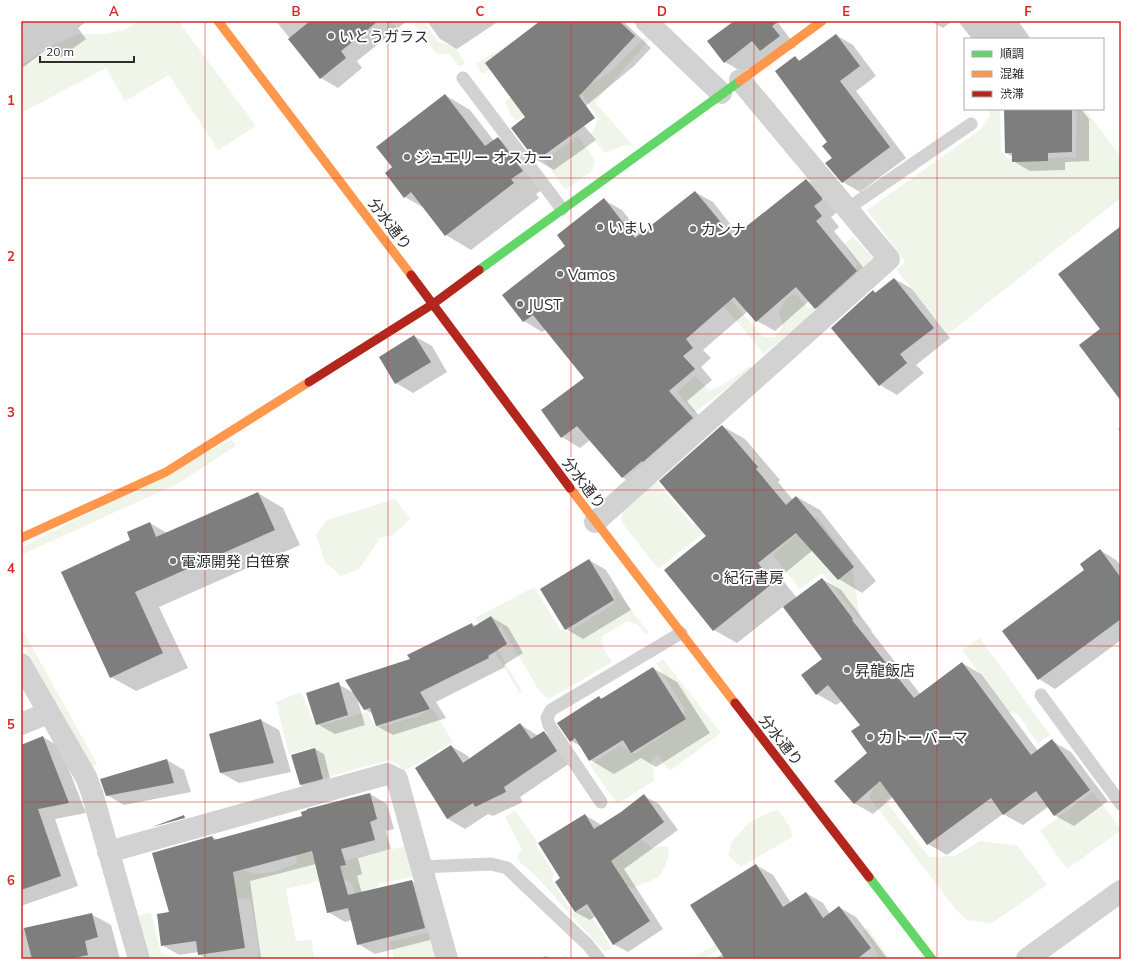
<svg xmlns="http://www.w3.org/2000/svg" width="1142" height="980" font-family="Mulish,'Noto Sans JP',sans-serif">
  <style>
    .green { fill: #f0f5ea }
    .shadow { fill: #0003 }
    .building { fill: #7e7e7e }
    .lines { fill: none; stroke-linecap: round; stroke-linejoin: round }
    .lane { stroke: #d2d2d2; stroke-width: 13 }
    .street { stroke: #d2d2d2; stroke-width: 22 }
    .fast { stroke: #63d668; stroke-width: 9 }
    .slow { stroke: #ff974d; stroke-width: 9 }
    .jam { stroke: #b3261e; stroke-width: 9 }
    .grid { fill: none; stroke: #d62828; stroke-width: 1; stroke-opacity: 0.55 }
    .poi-dot { fill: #767676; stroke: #fff; stroke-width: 1.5 }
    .labels { text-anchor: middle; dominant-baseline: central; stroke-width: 4; stroke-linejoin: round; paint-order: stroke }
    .poi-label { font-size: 15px; fill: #2d2d2d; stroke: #fff; text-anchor: start }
    .street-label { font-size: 15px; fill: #2d2d2d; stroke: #fff }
    .neatline { fill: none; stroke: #d62828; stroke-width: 1.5 }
    .grid-label { font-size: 13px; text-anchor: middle; font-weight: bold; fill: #d62828 }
  </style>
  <rect width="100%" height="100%" fill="#fff"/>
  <g class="green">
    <polygon points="139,21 178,21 256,126 218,150 169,75 125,101 106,68 21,113 21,65 55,44 79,34 105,34 124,30"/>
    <polygon points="386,21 391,21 399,30 389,37 389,26"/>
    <polygon points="414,21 427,21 426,25 438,42 455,46 465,63 460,67 449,54 437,54 414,24"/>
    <polygon points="539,32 587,86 608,74 644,38 650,39 595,102 633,146 625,145 605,153 590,134 595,128 598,118 574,83 564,85 517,121 511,116 505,101 544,76 493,71 488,71 482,74 476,64 515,40"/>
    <polygon points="989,109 1001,109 1000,110 1001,151 1008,159 1076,157 1077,109 1085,109 1121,157 1121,198 948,334 897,270 905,262 867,210 980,130 990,116"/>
    <polygon points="578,136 595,160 593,170 565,190 544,160"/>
    <path d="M853,237L876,261L764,354L720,302L711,277L763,337H775L783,327L779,313C783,303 786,297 796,294L809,309L853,272L857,264L844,244Z"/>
    <polygon points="750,366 752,369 694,413 677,392 695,376 710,391 725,384"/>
    <polygon points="232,439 236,446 177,484 21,555 21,548"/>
    <polygon points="656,481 693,525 740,487 748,498 658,569 621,521 623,511"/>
    <polygon points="395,499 410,519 393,535 380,538 359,569 341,576 325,562 316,535 327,520"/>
    <polygon points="817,517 851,561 860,619 822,573 800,589 773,555"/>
    <polygon points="534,587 560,629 569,632 614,604 615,597 613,591 614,588 649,633 645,634 637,624 627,621 601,637 604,649 612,662 549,699 540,692 501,626 489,635 522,691 520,694 475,618"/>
    <polygon points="21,627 97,764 92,766 21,641"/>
    <polygon points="980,638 1050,735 1038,744 1018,714 1008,712 962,650"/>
    <polygon points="663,659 721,733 670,771 662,762 659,755 651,761 654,773 654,781 617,804 590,765 621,745 635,754 683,721 685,709 656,663"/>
    <polygon points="301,692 313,721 320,726 367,712 373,723 381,727 412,718 416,718 432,708 453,742 403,772 399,765 389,760 324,778 315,748 289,754 276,702"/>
    <polygon points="972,732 885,800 929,857 955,856 980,841 1018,846 1047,885 992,923 967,920 958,912 869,797 876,784 869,763"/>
    <polygon points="1093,792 1121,830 1067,869 1040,831"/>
    <polygon points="778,809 791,829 792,837 741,867 728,855 731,843 747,825 759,817"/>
    <path d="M515,810L536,840L537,847L554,873L552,880L572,913L587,909L612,948L605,952C582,928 561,904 539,879C532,871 523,867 517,858L522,849L505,817Z"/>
    <path d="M601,825L614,845L633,833L652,848L668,846C670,858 665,867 659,877L633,888L579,869L607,850L594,828Z"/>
    <path d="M303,833L313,857L348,860L405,846L413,877L380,883L374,892L356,896L351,882L336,877L286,889L296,941L312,940L314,959H258L259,949L250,898L191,903L237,858L242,870C260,879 280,870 297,863L293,835Z"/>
    <polygon points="151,912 161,953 179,959 151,959 138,916"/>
    <polygon points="867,927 890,959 879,959 875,949 863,932"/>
    <polygon points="739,930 744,935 704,959 691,959"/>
    <polygon points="431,932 437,952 433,959 394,959 390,942"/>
  </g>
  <g class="shadow">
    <polygon points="21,21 87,21 78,28 86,39 61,57 47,49 21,69"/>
    <polygon points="276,21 407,21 357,61 362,68 338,88 321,78"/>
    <polygon points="427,21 499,21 457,49 440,39"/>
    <polygon points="541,21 623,21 651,48 634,66 575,115 596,140 554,170 537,160 527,117"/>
    <polygon points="735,21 777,21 796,47 742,72 725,62"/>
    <polygon points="931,21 952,21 943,28"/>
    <polygon points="958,21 1018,21 1031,39 972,39"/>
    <polygon points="836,35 853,45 876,76 856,91 906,158 860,192 843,182 833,158 829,142 795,58 801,61"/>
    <polygon points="445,95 470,110 494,141 498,138 523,153 548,186 536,194 539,198 471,250 446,235 426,209 405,197 393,167"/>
    <polygon points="1005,109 1081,109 1089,119 1089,161 1065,162 1065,170 1030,171 1013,161 1013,157 1006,153"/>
    <polygon points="806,180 824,190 840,210 831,217 839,227 834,231 875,282 834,318 816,308 809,301 775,331 757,321 748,311 703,350 711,358 701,367 712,380 687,401 710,429 640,488 622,477 590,440 580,448 562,437 586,378 546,329 542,332 524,321 503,295 567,246 604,200 622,210 641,234 695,192 713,202 738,234"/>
    <polygon points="895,279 912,289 950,338 916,365 924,373 897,395 880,385 832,328 873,291 877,293"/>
    <polygon points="414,336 432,346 447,372 413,393 396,383"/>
    <polygon points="722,426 745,439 780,480 778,482 793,500 797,497 820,510 876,581 862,593 839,579 813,550 780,577 797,598 822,579 841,590 872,631 871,631 921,695 962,663 981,674 1038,751 1052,741 1071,752 1108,801 1074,826 1054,815 1048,807 1023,825 1003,814 947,855 928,844 893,797 873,814 854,803 868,753 861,725 842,701 836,705 817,694 824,659 784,606 737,643 714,630 707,536"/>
    <polygon points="1121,427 1121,434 1118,429"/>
    <polygon points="258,493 283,508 300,545 159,607 188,668 136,691 111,677 150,523 167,533"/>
    <polygon points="1100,550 1116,560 1121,566 1121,640 1055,689 1039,679 1003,631 1086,570"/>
    <polygon points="589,560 606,570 631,610 583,639 566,629"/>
    <polygon points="491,617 508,627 523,653 504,665 505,667 436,702 446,718 393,735 377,726 373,714 364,709 357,698 365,725 335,734 317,724 338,684 354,693 472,624 476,626"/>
    <polygon points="653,668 677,682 710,733 656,767 641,758 614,774 590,760 582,747 571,741 599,697 603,699"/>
    <polygon points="261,720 279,730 291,772 239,783 221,773"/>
    <polygon points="520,724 538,736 544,733 561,742 573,761 520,797 523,802 493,816 488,814 465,829 448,819 416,769 451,746 468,756 470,759"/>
    <polygon points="43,737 60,747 86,813 55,819 78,886 21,906 21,746"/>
    <polygon points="315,749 324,754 331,783 309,790 301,785"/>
    <polygon points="167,760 184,770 191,792 124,805 107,795"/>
    <polygon points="370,794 387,804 394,829 386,831 391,849 358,858 362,874 357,876 362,893 412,881 429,891 442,937 375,954 358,944 352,920 345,922 328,912 316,864 250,881 261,958 252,959 207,959 199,954 199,952 179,955 162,945 170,913 212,837 218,840 303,817"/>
    <polygon points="644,796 659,804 678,830 624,869 663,929 628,952 613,944 596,916 590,920 575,912 561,879 585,815 600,824 601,826 622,813"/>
    <polygon points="756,865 773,875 791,903 806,893 823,903 830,914 839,907 856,917 887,958 714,959 723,954"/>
    <polygon points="91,914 111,925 120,959 21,959 21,929"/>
    <polygon points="546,956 552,959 536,959"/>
  </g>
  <g class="building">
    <polygon points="310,21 378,21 341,51 346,58 320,79 288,39"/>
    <polygon points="540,21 619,21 635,36 579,96 595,118 536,161 511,128 525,117 485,63"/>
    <polygon points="734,21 779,21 772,26 780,36 760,51 752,41 724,63 707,41"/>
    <polygon points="836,34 860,66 840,81 890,147 842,183 825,163 832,158 822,146 827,142 775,71 795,56 799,61"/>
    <polygon points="445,94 485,146 498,137 523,171 511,179 514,183 445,236 411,192 404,198 385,173 392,167 376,147"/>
    <polygon points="1004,109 1072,109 1072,152 1048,153 1048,161 1012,162 1012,153 1005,153"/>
    <polygon points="806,179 822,198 822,200 814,206 822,216 816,221 857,271 815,309 796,287 756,322 734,297 686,339 693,348 683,356 695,369 669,391 693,418 643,462 642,461 622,478 577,426 561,438 541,410 584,378 533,315 523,322 502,295 565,246 557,235 604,198 635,238 695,191 733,237"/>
    <polygon points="1121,226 1121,401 1079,345 1100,329 1058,274"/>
    <polygon points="894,278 934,328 900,354 907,363 879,386 831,328 873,290 875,293"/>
    <polygon points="414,335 431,362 395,384 379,357"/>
    <polygon points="722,425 758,467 756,469 786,505 796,496 854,567 838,580 796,533 758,563 773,583 713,631 664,570 706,536 659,481"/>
    <polygon points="258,492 275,530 135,592 163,653 110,678 61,572 130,540 127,532 150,522 156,537"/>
    <polygon points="1100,549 1121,578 1121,619 1038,680 1002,631 1084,570 1080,564"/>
    <polygon points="589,559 614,600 565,630 540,589"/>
    <polygon points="822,578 853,619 852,620 914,698 962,662 1031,755 1052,739 1090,790 1054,816 1036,791 1003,815 991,798 927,845 880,781 854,804 834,781 867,753 851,731 860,725 828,685 816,695 801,675 822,659 783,607"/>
    <polygon points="491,616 507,644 488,656 489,658 420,692 430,709 376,726 370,708 364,710 345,680 410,659 407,655 472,623 473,627"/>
    <polygon points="653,667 686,719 631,753 623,740 589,761 575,738 570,742 557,723 599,696 601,699"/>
    <polygon points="339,682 348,715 316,725 306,693"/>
    <polygon points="261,719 274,763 220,773 209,734"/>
    <polygon points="520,723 531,739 544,731 557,751 504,787 506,792 475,807 473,803 447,819 415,768 451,745 463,763"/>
    <polygon points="43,736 69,803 38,809 61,876 21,890 21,745"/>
    <polygon points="315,748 323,779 300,785 291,755"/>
    <polygon points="167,759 174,783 106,796 100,779"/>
    <polygon points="370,793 377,819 370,822 375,840 341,849 346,865 340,866 348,895 412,880 425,928 357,945 348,908 327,913 312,851 233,872 245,948 198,955 196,941 161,946 157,914 169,912 152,853 212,836 214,840 302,816 301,812 307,810 307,809"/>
    <polygon points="644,794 664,822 611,861 650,921 613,945 587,904 575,912 555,882 560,878 538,843 585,814 594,829 621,812"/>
    <polygon points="184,815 185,818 152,827"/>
    <polygon points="756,864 783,907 806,892 823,918 839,906 871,948 857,959 725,959 690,905"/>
    <polygon points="92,913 98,937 85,941 88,955 70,959 32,959 24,928"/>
  </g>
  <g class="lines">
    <g class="lane">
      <polyline points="463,78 562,209"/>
      <polyline points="847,209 971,124"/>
      <polyline points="1041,695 1121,804"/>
      <polyline points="601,802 549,725 547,718 551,710 681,633"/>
      <polyline points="421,867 491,864 507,868 588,945 599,959"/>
    </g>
    <g class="street">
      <polyline points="646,21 721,93"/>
      <polyline points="595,522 889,259 740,80"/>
      <polyline points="21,664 86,777 92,793 139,959"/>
      <polyline points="21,724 48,713"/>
      <polyline points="108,852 387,774 397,779 447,959"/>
      <polyline points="1027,959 1121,891"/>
    </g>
    <g class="fast">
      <polyline points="479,270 740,81"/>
      <polyline points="869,877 932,959"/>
    </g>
    <g class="slow">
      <polyline points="218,21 411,275"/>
      <polyline points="740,81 822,21"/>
      <polyline points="570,488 735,703"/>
      <polyline points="21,538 166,472 309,382"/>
    </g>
    <g class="jam">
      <polyline points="411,275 570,488"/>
      <polyline points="309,382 433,304 479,270"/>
      <polyline points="735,703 869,877"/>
    </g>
  </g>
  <path class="grid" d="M205,21V959M388,21V959M571,21V959M754,21V959M937,21V959M21,178H1121M21,334H1121M21,490H1121M21,646H1121M21,802H1121"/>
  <g class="poi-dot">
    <circle cx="331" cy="36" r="4"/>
    <circle cx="407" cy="157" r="4"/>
    <circle cx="600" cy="227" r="4"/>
    <circle cx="693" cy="229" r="4"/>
    <circle cx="560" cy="274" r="4"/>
    <circle cx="520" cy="304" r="4"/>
    <circle cx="173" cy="561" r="4"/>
    <circle cx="716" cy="577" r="4"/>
    <circle cx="847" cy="670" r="4"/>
    <circle cx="870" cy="737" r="4"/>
  </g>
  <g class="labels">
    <g class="poi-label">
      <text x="339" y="36">いとうガラス</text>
      <text x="415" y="157">ジュエリー オスカー</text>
      <text x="608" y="227">いまい</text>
      <text x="701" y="229">カンナ</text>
      <text x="568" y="274">Vamos</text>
      <text x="528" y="304">JUST</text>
      <text x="181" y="561">電源開発 白笹寮</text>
      <text x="724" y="577">紀行書房</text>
      <text x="855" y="670">昇龍飯店</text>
      <text x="878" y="737">カトーパーマ</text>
    </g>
    <g class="street-label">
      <text transform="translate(390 224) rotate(53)">分水通り</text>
      <text transform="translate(584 483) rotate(53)">分水通り</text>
      <text transform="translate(781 740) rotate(52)">分水通り</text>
    </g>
  </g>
  <rect width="1142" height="980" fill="none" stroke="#ffffff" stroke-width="44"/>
  <rect x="964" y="38" width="140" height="72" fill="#ffffff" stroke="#ababab"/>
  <rect x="972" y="51" width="20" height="6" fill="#63d668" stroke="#ababab"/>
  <text x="1000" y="58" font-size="12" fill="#2d2d2d">順調</text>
  <rect x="972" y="71" width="20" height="6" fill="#ff974d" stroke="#ababab"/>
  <text x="1000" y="78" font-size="12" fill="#2d2d2d">混雑</text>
  <rect x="972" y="91" width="20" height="6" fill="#b3261e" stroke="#ababab"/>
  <text x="1000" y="98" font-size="12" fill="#2d2d2d">渋滞</text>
  <path d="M40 56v6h94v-6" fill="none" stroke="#2d2d2d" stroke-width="2"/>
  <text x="46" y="56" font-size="12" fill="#2d2d2d" stroke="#ffffff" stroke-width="3" paint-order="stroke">20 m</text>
  <rect x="22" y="22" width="1098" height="936" class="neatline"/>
  <g class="grid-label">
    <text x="114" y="16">A</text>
    <text x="296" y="16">B</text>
    <text x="480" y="16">C</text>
    <text x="662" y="16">D</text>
    <text x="846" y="16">E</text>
    <text x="1028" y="16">F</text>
    <text x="11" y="105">1</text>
    <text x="11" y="261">2</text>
    <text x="11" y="417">3</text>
    <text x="11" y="573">4</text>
    <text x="11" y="729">5</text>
    <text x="11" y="885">6</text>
  </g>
</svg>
